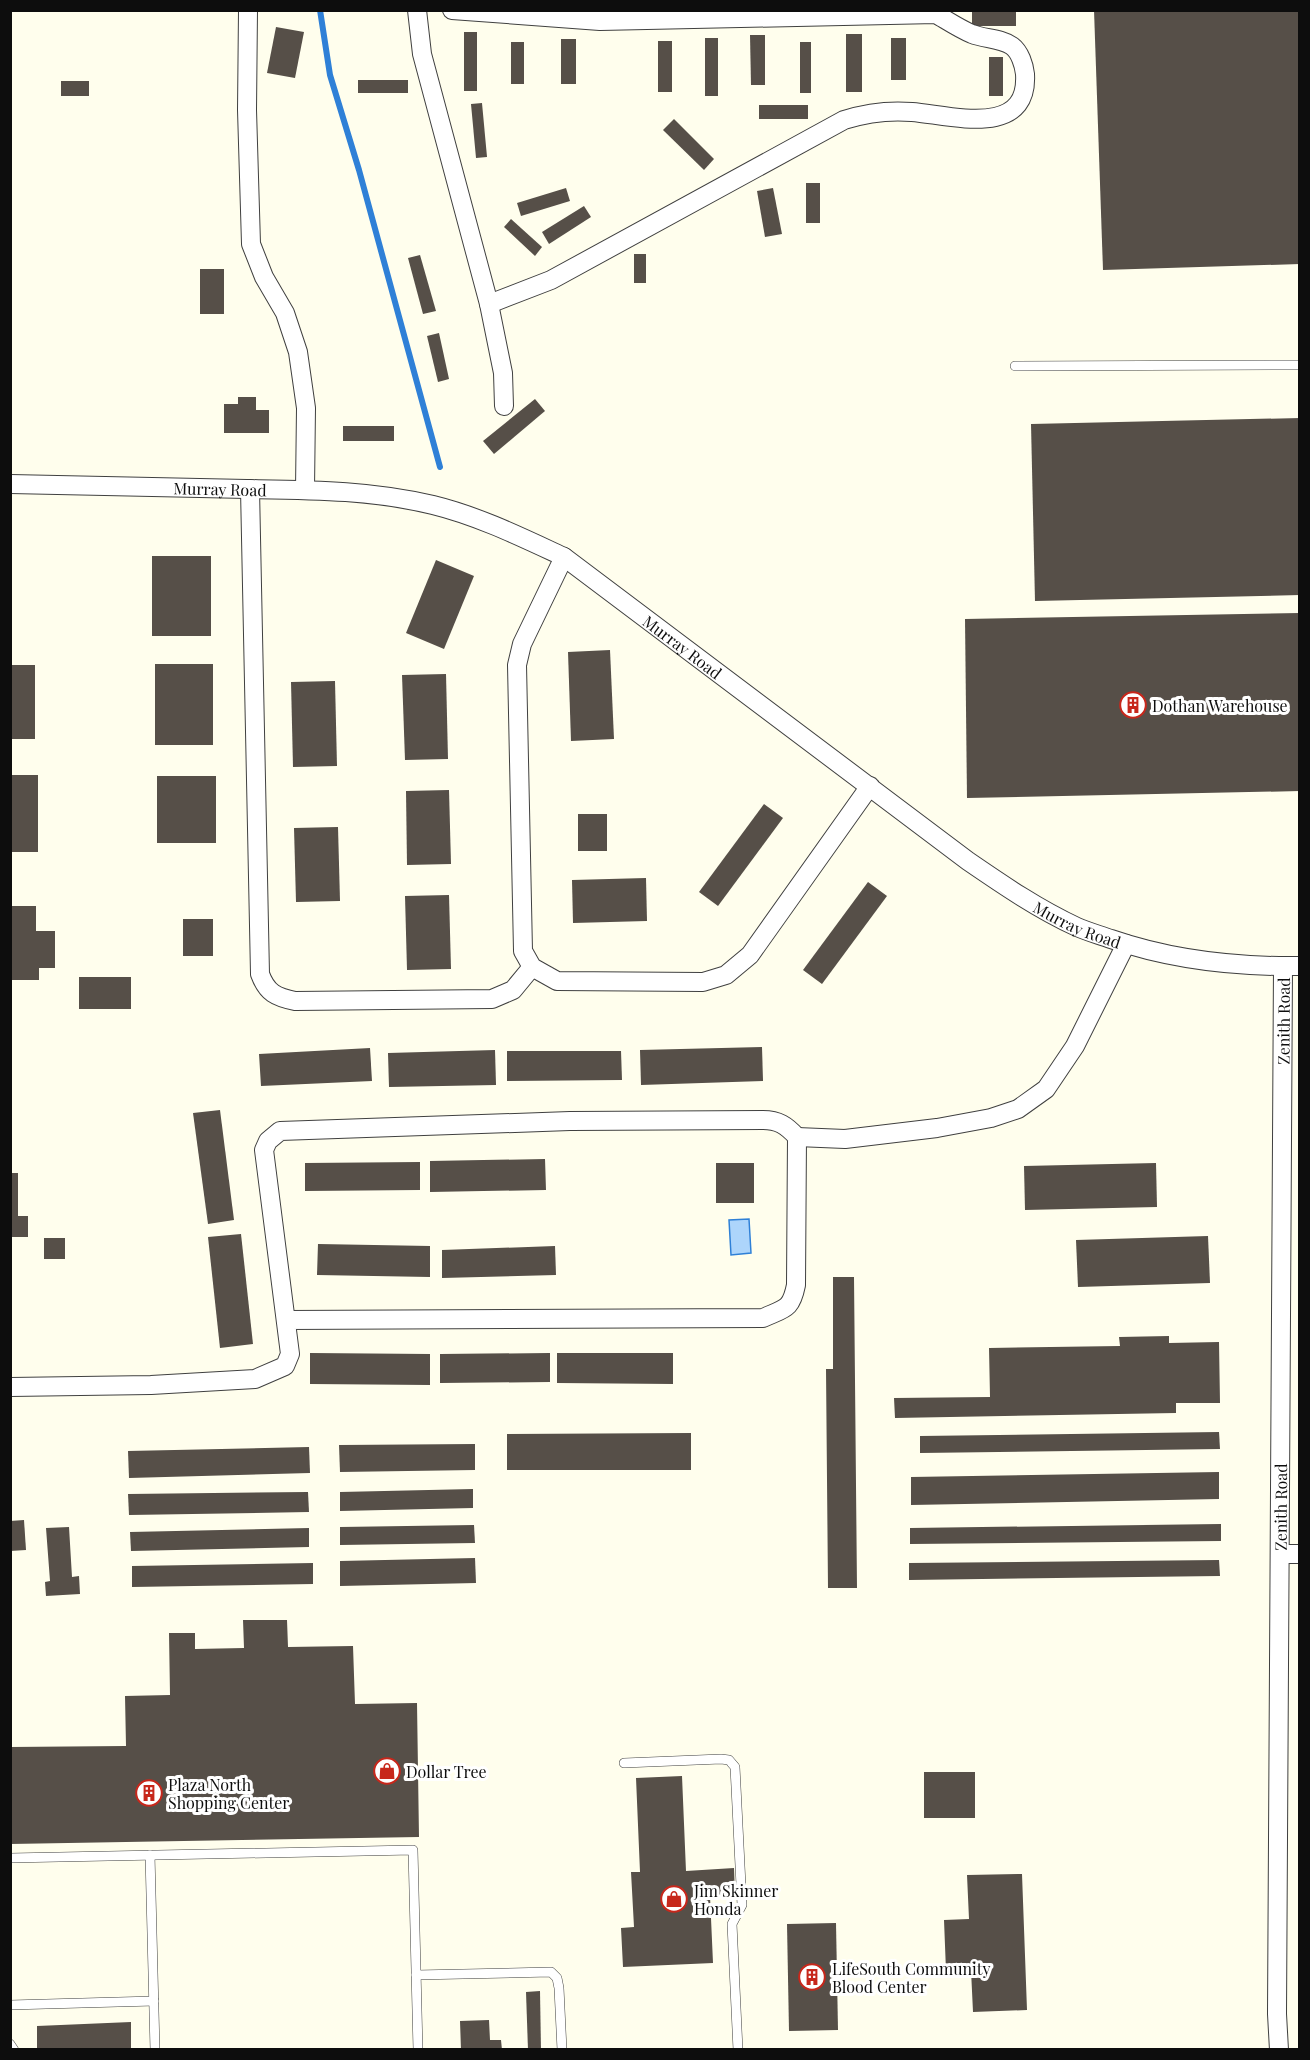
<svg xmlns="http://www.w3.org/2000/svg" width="1310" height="2060" font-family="'Playfair Display',serif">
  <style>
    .water { fill: #add5fb; stroke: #2f80d7; stroke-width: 1.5 }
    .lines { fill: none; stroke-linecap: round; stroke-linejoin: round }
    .stream { stroke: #2f80d7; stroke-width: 6 }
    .building { fill: #564f48 }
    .service-casing { stroke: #404040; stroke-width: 10 }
    .minor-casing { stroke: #404040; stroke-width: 20 }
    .service { stroke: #fff; stroke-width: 9 }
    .minor { stroke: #fff; stroke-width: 18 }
    .labels { text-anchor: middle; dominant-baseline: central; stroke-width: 6; stroke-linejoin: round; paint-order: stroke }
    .street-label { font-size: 16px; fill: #0d0d0d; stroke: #fff }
    .poi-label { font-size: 16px; fill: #0d0d0d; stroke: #fff; text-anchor: start }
  </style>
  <rect width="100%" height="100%" fill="#fffeed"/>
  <polygon class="water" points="749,1219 751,1253 731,1255 729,1220"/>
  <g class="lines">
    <polyline class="stream" points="320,10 330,75 359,170 440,467"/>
  </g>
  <g class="building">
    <rect x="972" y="10" width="44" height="16"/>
    <polygon points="1094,10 1300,10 1300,264 1103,270"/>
    <polygon points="276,27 304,32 295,78 267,73"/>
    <rect x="464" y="32" width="13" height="59"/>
    <rect x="846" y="34" width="16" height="58"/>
    <polygon points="750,35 765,35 765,85 751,85"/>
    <rect x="705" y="38" width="13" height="58"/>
    <rect x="891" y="38" width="15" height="42"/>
    <rect x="561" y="39" width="15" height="45"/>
    <rect x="658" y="41" width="14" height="51"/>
    <rect x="511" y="42" width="13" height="42"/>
    <rect x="800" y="42" width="11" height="51"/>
    <rect x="989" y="57" width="14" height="39"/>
    <rect x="358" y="80" width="50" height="13"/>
    <rect x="61" y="81" width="28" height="15"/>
    <polygon points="482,103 487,157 476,158 471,104"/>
    <rect x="759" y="105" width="49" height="14"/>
    <polygon points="674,119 714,159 704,170 663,130"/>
    <rect x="806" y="183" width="14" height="40"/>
    <polygon points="566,188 570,201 521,216 517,203"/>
    <polygon points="773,188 782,234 765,237 757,191"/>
    <polygon points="584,206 591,217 549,244 542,232"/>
    <polygon points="511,219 542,247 535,256 504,227"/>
    <rect x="634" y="254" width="12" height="29"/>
    <polygon points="420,255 436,311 423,314 408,258"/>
    <rect x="200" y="269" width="24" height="45"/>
    <polygon points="439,333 449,379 438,382 427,336"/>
    <polygon points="238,397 256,397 256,410 269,410 269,433 224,433 224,404 238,404"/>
    <polygon points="535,399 545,411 494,454 483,441"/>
    <polygon points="1300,418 1300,595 1035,601 1031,424"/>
    <rect x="343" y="426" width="51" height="15"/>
    <rect x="152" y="556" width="59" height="80"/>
    <polygon points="436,560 474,576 444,649 406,633"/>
    <polygon points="1300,613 1300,791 967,798 965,619"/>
    <polygon points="610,650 614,739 571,741 568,652"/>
    <rect x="155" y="664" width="58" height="81"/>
    <rect x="10" y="665" width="25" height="74"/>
    <polygon points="446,674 448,759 405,760 402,675"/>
    <polygon points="335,681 337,766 293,767 291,682"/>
    <rect x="10" y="775" width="28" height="77"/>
    <rect x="157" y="776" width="59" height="67"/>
    <polygon points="449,790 451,864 407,865 406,791"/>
    <polygon points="764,804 783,818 718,906 699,892"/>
    <rect x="578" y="814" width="29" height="37"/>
    <polygon points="338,827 340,901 296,902 294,828"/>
    <polygon points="646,878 647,921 573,923 572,880"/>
    <polygon points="868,882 887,896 822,984 803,970"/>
    <polygon points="449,895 451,969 407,970 405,896"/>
    <polygon points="10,906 36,906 36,931 55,931 55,968 39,968 39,980 10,980"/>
    <rect x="183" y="919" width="30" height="37"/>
    <rect x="79" y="977" width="52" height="32"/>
    <polygon points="762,1047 763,1081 641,1085 640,1050"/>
    <polygon points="370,1048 372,1081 261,1086 259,1054"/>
    <polygon points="495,1050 496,1085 389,1087 388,1053"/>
    <polygon points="507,1051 621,1051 622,1080 507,1081"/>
    <polygon points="220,1110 234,1220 208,1224 193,1113"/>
    <polygon points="545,1159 546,1190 430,1192 430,1161"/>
    <polygon points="420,1162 420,1190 305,1191 305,1163"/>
    <rect x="716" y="1163" width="38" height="40"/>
    <polygon points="1156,1163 1157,1207 1025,1210 1024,1166"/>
    <polygon points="10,1173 18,1173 18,1216 28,1216 28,1237 10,1237"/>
    <polygon points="241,1234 253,1344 220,1348 208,1237"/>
    <polygon points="1208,1236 1210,1283 1078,1287 1076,1240"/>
    <rect x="44" y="1238" width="21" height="21"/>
    <polygon points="318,1244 430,1246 430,1277 317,1275"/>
    <polygon points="555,1246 556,1275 442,1278 442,1250"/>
    <polygon points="833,1277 854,1277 857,1588 828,1588 826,1369 833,1369"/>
    <polygon points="1169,1336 1169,1343 1219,1342 1220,1403 1176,1403 1176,1413 895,1418 894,1398 990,1397 989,1348 1120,1346 1119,1337"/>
    <polygon points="310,1353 430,1354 430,1385 310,1384"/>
    <polygon points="550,1353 550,1382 440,1383 440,1354"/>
    <polygon points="557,1353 673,1353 673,1384 557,1383"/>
    <polygon points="1219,1432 1220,1449 920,1453 920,1436"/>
    <polygon points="691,1433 691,1470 507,1470 507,1434"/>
    <polygon points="475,1444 475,1470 340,1472 339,1445"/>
    <polygon points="309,1447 310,1473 129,1478 128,1451"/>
    <polygon points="1219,1472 1219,1499 911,1505 911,1477"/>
    <polygon points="473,1489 473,1508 340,1511 340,1492"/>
    <polygon points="308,1492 309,1512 129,1515 128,1494"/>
    <polygon points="24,1520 26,1550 10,1551 10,1521"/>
    <polygon points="1221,1524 1221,1541 910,1544 910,1528"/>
    <polygon points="474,1525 475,1543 340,1545 340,1527"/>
    <polygon points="69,1527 72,1577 79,1576 80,1594 46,1596 45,1582 50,1581 46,1528"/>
    <polygon points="309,1528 309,1547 131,1551 130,1532"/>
    <polygon points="475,1558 476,1583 340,1586 340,1561"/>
    <polygon points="1219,1560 1220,1576 909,1580 909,1563"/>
    <polygon points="313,1563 313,1584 132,1587 132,1566"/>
    <polygon points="243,1620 287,1620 288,1647 353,1646 355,1704 417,1703 419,1837 10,1844 10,1747 126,1746 125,1696 170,1695 169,1633 195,1633 195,1649 244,1648"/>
    <rect x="924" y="1772" width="51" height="46"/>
    <polygon points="682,1776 686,1871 734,1868 735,1895 710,1896 713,1963 623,1967 621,1928 634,1927 631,1872 640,1872 636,1778"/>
    <polygon points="1022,1874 1027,2010 973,2012 971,1970 946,1971 944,1920 969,1919 967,1875"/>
    <polygon points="836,1923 838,2030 789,2031 787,1924"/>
    <polygon points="540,1991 541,2050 528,2050 526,1992"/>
    <polygon points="489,2020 490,2040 501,2040 502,2050 461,2050 460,2021"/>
    <polygon points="131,2022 131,2050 37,2050 37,2026"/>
  </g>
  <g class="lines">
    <g class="service-casing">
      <g id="service">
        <polyline points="1015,366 1300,365"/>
        <polyline points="624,1763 721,1759 729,1760 735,1767 742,1905 732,1924 738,2050"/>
        <polyline points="150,1855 155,2050"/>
        <polyline points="10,1858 413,1850 418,2050"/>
        <polyline points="416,1975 551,1972 557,1978 559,1988 562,2050"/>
        <polyline points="10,2005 154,2001"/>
        <polyline points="10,2044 14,2050"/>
      </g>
    </g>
    <g class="minor-casing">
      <g id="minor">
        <polyline points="248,10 247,110 251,244 264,277 285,313 298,352 306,408 305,489"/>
        <polyline points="417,10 422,54 489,304 503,373 504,406"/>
        <path d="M452,10L600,21L936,14C948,21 960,29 972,34C985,39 1001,38 1012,46C1020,52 1024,65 1025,74C1029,139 950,115 912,112C888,110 866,113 844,120L551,280L489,304"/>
        <path id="s1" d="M10,484C89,485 168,487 247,489C310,490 371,490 433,505C478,516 521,537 564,557L968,861C1003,885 1038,909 1077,927C1088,932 1100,935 1111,939C1172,960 1235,967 1300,966"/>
        <path d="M250,489L260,974C267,993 276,997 295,1001L492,999L513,990L532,967"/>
        <polyline points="564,557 522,644 517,665 523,951 532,967 557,981 703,982 726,975 750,955 870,786"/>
        <polyline points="797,1137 845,1139 937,1128 991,1118 1018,1109 1046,1089 1075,1046 1126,944"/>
        <path d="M10,1387L151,1385L255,1379L285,1366L290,1354L264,1150L268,1141L280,1131L570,1121L763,1120C778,1120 786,1125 797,1137L796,1285C791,1310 785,1308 763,1318L286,1320"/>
        <polyline points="1280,1554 1300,1554"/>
        <path id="s2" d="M1279,2050L1277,2014L1283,966"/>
      </g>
    </g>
    <use href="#service" class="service"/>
    <use href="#minor" class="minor"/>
  </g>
  <defs>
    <g id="building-ring" transform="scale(1.35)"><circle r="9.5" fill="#fff" stroke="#c7271b" stroke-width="1.5"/><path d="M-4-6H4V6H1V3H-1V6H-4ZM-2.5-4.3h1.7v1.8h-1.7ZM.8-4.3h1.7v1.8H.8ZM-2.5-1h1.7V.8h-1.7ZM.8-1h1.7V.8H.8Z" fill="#c7271b"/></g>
    <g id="shop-ring" transform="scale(1.35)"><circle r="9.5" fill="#fff" stroke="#c7271b" stroke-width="1.5"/><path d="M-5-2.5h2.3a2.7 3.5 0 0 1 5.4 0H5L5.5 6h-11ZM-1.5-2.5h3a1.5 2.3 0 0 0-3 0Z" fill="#c7271b"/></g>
  </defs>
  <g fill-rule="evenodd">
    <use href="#building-ring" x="1133" y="705"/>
    <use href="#shop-ring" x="387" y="1771"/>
    <use href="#building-ring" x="149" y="1793"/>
    <use href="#shop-ring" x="674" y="1899"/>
    <use href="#building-ring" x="812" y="1977"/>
  </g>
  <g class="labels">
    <g class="street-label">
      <text stroke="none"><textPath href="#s1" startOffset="210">Murray Road</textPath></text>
      <text stroke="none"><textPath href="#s1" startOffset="714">Murray Road</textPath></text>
      <text stroke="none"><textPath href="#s1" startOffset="1198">Murray Road</textPath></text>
      <text stroke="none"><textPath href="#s2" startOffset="1029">Zenith Road</textPath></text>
      <text stroke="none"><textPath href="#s2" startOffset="543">Zenith Road</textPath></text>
    </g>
    <g class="poi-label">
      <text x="1152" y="705">Dothan Warehouse</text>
      <text x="406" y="1771">Dollar Tree</text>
      <text x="168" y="1784">Plaza North<tspan x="168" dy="18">Shopping Center</tspan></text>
      <text x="694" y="1890">Jim Skinner<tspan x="694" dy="18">Honda</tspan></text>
      <text x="832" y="1968">LifeSouth Community<tspan x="832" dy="18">Blood Center</tspan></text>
    </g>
  </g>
  <rect width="1310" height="2060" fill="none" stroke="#0d0d0d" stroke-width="24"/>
</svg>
